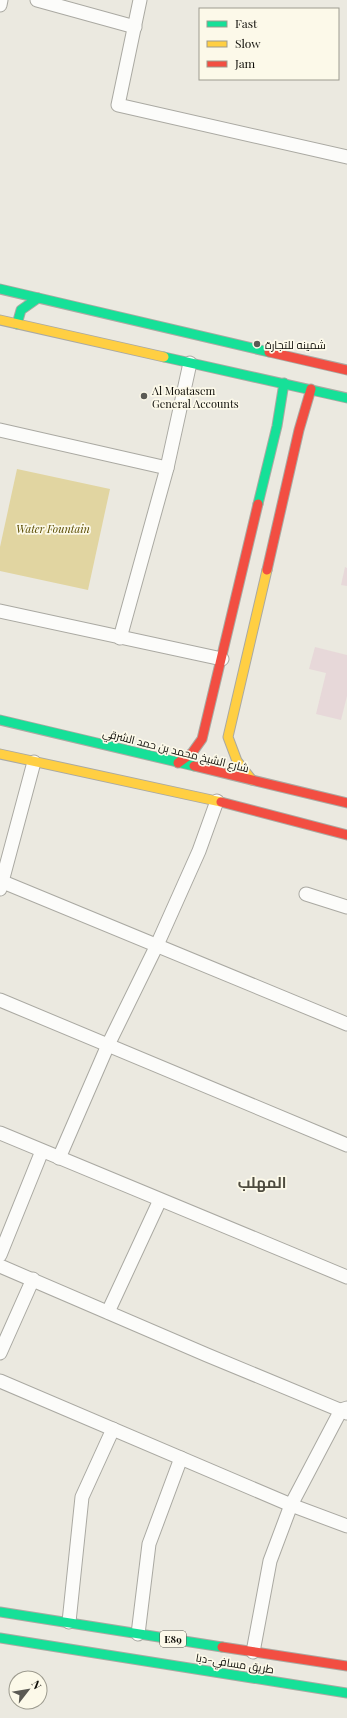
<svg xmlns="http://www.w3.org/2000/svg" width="347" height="1718" font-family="'Playfair Display',Cairo,serif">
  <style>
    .green { fill: #e1d5a1 }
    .building { fill: #e7d8d9 }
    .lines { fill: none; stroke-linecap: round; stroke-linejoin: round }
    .street-casing { stroke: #aaa9a2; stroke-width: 15 }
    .fast-casing { stroke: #aaa9a2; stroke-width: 11 }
    .slow-casing { stroke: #aaa9a2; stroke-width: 11 }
    .jam-casing { stroke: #aaa9a2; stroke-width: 11 }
    .street { stroke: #fcfcfa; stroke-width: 13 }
    .fast { stroke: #16e098; stroke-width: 9 }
    .slow { stroke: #ffcf43; stroke-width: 9 }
    .jam { stroke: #f24e42; stroke-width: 9 }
    .poi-dot { fill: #5b5a54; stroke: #fcf9e9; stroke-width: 1.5 }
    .labels { text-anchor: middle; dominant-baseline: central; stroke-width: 3.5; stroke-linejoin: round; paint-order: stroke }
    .shield { fill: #fcf9e9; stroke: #55544c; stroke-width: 1 }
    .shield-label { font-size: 10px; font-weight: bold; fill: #0e0d08 }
    .poi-label { font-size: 11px; fill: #0e0d08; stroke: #fcf9e9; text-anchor: start }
    .park-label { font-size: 11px; font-style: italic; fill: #5a4c01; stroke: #fcf9e9 }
    .street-label { font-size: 11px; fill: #0e0d08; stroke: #fcf9e9 }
    .district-label { font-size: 15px; font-weight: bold; fill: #4e4b3e; stroke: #fcf9e9 }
  </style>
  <rect width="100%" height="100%" fill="#ebe9e0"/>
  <polygon class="green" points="17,469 110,489 88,590 0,571 0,547"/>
  <g class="building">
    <polygon points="345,567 347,568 347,586 341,585"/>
    <polygon points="315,647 347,655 347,696 341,720 316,714 326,673 309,669"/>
  </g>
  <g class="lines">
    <g class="street-casing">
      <g id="street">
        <polyline points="37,0 135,27"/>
        <polyline points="140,0 118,105 347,157"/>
        <polyline points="0,5 1,0"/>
        <polyline points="0,430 167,468"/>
        <polyline points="0,611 222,659"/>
        <polyline points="120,638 167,468 190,363"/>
        <polyline points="3,882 347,1024"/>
        <polyline points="0,889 34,762"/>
        <polyline points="306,894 347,907"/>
        <polyline points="0,1000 347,1145"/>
        <polyline points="0,1133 347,1277"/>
        <polyline points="59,1158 108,1045 157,945 199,851 217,801"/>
        <polyline points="0,1255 42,1151"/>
        <polyline points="0,1266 207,1355 347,1413"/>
        <polyline points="108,1312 160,1200"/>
        <polyline points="0,1353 33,1279"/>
        <polyline points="0,1381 291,1505 347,1526"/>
        <polyline points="69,1622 82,1497 113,1429"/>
        <polyline points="138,1634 149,1544 181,1458"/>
        <polyline points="253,1652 270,1561 291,1505 341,1410 347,1408"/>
      </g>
    </g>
    <g class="fast-casing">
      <g id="fast">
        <polyline points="0,289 269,352"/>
        <polyline points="17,324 21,310 38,298"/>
        <polyline points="164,357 347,398"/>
        <polyline points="258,504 277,426 284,383"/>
        <polyline points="0,720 194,766"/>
        <polyline points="0,1612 222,1647"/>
        <polyline points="0,1638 347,1693"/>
      </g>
    </g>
    <g class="slow-casing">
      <g id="slow">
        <polyline points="0,320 164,357"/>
        <polyline points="0,754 221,802"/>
        <polyline points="252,780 237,761 228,737 267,570"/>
      </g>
    </g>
    <g class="jam-casing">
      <g id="jam">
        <polyline points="269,352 347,370"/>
        <polyline points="267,570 299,430 311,389"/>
        <polyline points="178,763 192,753 202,739 258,504"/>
        <polyline points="194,766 347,803"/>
        <polyline points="221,802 347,835"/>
        <polyline points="222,1647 347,1666"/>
      </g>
    </g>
    <use href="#street" class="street"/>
    <use href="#fast" class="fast"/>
    <use href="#slow" class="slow"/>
    <use href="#jam" class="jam"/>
  </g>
  <g class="poi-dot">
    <circle cx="257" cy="344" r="4"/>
    <circle cx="144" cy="396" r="4"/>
  </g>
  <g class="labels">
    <rect class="shield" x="160" y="1631" width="26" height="16" rx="3"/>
    <g class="shield-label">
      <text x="173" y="1639">E89</text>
    </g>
    <g class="poi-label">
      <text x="265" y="344">شمينه للتجارة</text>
      <text x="152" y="390">Al Moatasem<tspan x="152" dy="13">General Accounts</tspan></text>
    </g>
    <g class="park-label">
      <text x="53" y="528">Water Fountain</text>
    </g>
    <g class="street-label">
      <text transform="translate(176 750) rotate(14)">شارع الشيخ محمد بن حمد الشرقي</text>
      <text transform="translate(235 1663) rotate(9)">طريق مسافي-دبا</text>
    </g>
    <g class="district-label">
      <text x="262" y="1182">المهلب</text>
    </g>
  </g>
  <rect x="199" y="8" width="140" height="72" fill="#fcf9e9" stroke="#9d9b8f"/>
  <rect x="207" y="21" width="20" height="6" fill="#16e098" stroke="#9d9b8f"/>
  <text x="235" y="28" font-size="12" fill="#0e0d08">Fast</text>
  <rect x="207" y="41" width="20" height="6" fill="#ffcf43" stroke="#9d9b8f"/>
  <text x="235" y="48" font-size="12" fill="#0e0d08">Slow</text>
  <rect x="207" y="61" width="20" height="6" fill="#f24e42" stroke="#9d9b8f"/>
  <text x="235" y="68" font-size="12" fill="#0e0d08">Jam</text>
  <g transform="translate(28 1690) rotate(59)"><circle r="19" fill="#fcf9e9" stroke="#9d9b8f"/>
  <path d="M0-3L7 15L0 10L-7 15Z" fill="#5b5a54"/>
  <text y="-6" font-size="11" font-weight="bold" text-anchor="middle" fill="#0e0d08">N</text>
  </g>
</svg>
